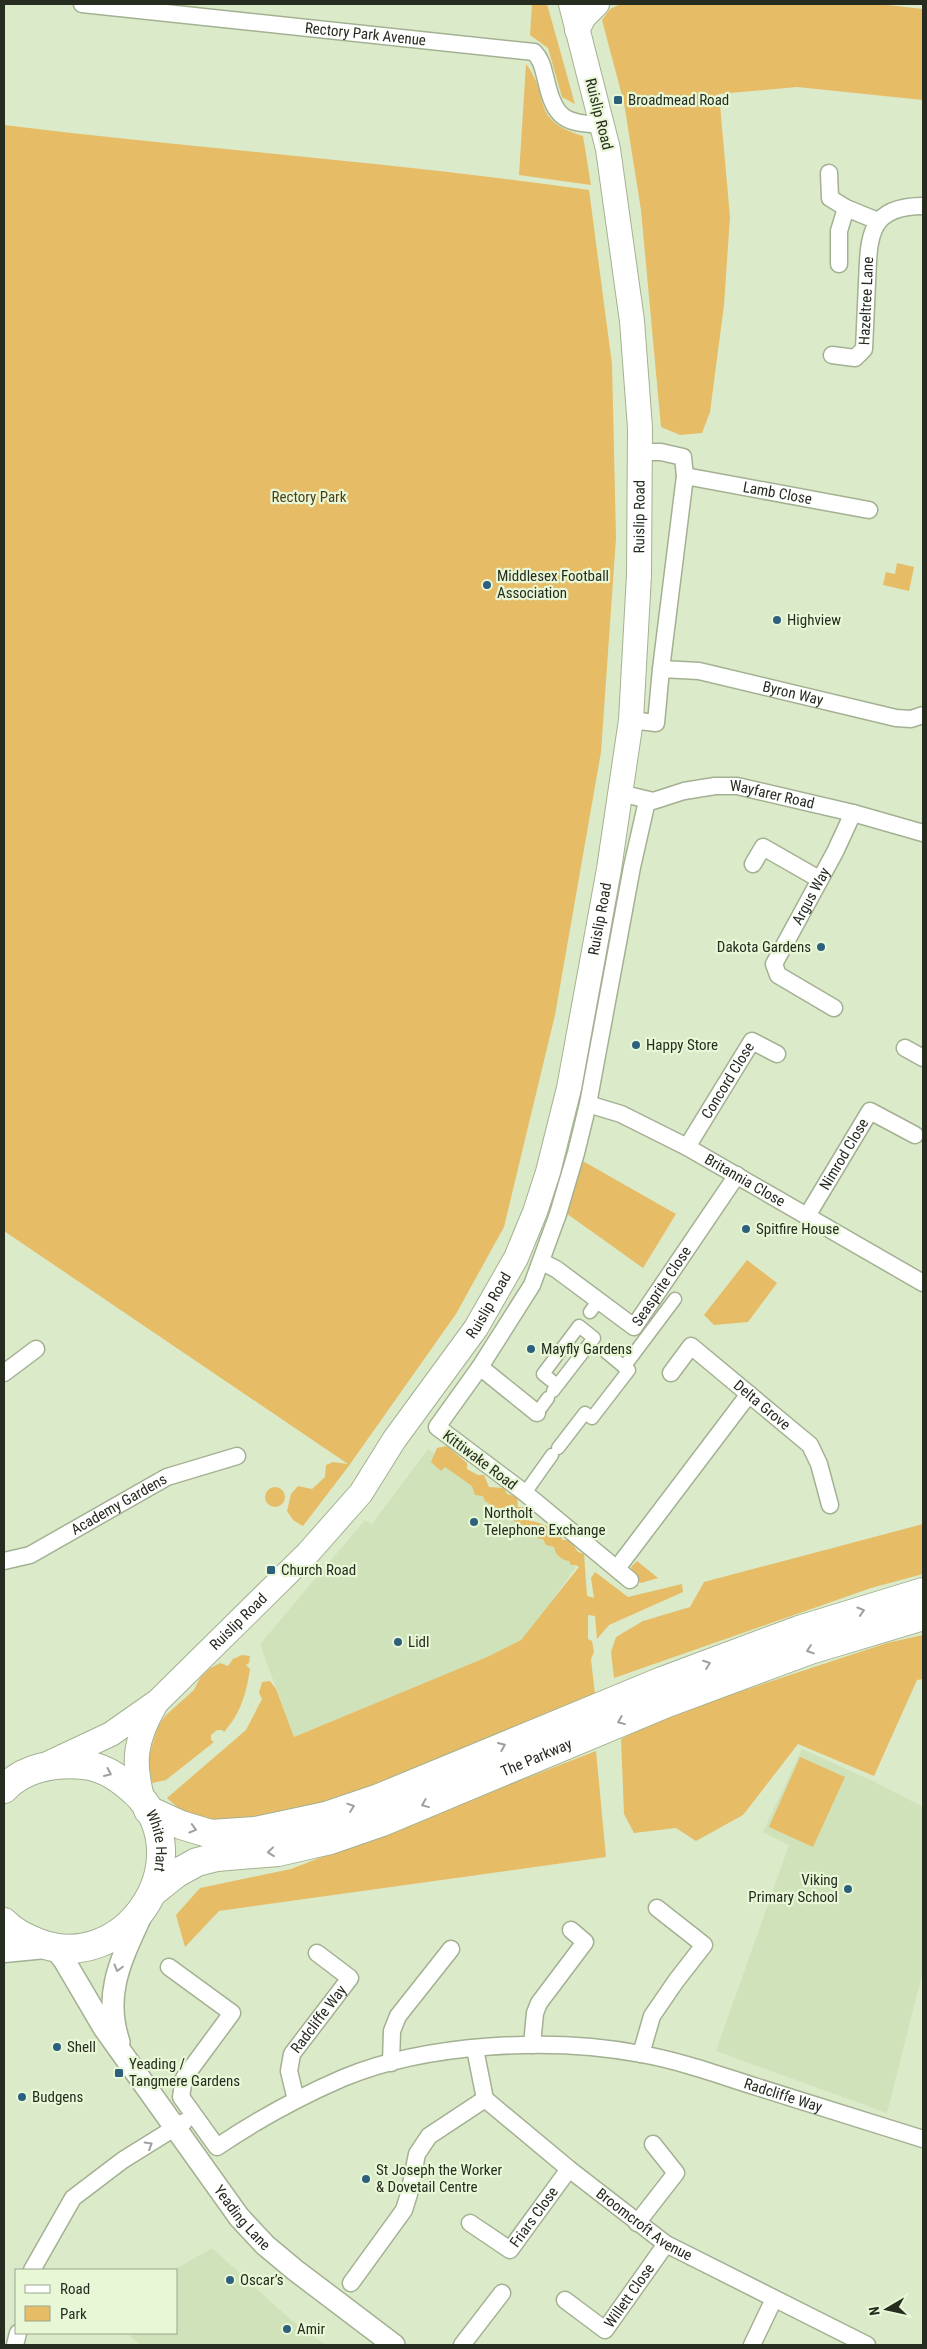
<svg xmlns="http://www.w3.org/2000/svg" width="927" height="2349" font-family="'Roboto Condensed',sans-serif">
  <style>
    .built { fill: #d0e2ba }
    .green { fill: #e6bc67 }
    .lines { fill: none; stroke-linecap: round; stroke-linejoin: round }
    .pedestrian-casing { stroke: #a3b192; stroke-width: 15 }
    .minor-casing { stroke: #a3b192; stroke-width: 19 }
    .tertiary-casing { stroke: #a3b192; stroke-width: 24 }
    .secondary-casing { stroke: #a3b192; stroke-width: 26 }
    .primary-casing { stroke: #a3b192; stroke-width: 29 }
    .trunk-casing { stroke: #a3b192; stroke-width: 30 }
    .pedestrian { stroke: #fff; stroke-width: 12 }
    .minor { stroke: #fff; stroke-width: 16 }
    .tertiary { stroke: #fff; stroke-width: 21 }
    .secondary { stroke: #fff; stroke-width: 24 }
    .primary { stroke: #fff; stroke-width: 26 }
    .trunk { stroke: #fff; stroke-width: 28 }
    .oneway { stroke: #9ea09b }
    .poi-dot { fill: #2d607d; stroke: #e8f7d6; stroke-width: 2 }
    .labels { text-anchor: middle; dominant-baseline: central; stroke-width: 4.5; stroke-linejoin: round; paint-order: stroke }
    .street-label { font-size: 15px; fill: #272c20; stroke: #e8f7d6 }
    .poi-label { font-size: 15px; fill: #272c20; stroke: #e8f7d6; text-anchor: start }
    .park-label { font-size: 15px; fill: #513e15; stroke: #e8f7d6 }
  </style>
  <rect width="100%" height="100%" fill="#dbeac9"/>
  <g class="built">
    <polygon points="428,1449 582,1558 549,1605 521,1640 487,1657 294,1737 260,1644 365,1520 372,1524"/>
    <polygon points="802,1749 875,1782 923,1807 923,1971 887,2113 716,2051 789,1845 763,1832"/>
    <polygon points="212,2248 291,2320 326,2345 140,2345 129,2335 130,2333 176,2333 176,2270 174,2270"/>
  </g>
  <g class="green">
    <polygon points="532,4 547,4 575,104 562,97 548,48 530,35"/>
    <polygon points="621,4 878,4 923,9 923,100 797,87 719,94 730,217 724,305 710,412 702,433 680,435 661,427 641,210 624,103 602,20 610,9"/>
    <path d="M526,64C552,98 528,119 583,136L591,185L519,175Z"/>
    <path d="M4,125C198,149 394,162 589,190L612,364L616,538L601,752L555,1015L504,1227L456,1314L348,1467L303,1526L293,1520L287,1511L291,1494L298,1486L312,1489L325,1477L326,1465L333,1462L348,1464L4,1231Z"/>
    <polygon points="897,563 914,567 909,591 883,585 886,572 895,574"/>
    <polygon points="581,1160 676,1214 643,1268 563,1211"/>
    <polygon points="747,1260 777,1283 748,1322 714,1325 704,1315"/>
    <path d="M447,1446L467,1463V1469L478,1475H484L489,1487L504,1488L507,1494L517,1497L518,1507H526L529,1521C540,1521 547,1528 558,1529L562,1536V1540H570L578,1552L584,1554L587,1596L594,1598L591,1578L595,1572L628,1597L682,1584L683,1592L609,1625L597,1639L595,1616L588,1615V1639L592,1641L594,1652L591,1659L595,1695L377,1793L245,1826L192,1820L167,1798L246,1730L262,1699L259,1693L262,1682L270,1681L276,1689L294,1737L487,1657L521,1640L579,1567L576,1565H571L569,1561C562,1560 555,1555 554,1547L546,1545L543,1539H539L524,1525L518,1526L513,1519L504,1516L499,1510L485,1501L483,1496L475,1495L472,1486L445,1467L441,1471L431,1462L437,1448Z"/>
    <circle cx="275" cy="1497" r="10"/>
    <polygon points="923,1524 923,1574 871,1588 614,1678 611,1652 616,1637 643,1621 690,1607 704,1582"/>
    <polygon points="637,1561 658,1578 641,1583 635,1578 631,1567"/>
    <polygon points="923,1635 923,1679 917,1680 874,1776 798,1744 743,1815 696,1841 676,1828 634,1833 624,1814 621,1739 666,1716 887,1643"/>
    <path d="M242,1655L250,1656L249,1663L246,1665L250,1669C246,1694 241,1713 224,1732L222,1730H217L211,1735V1740L214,1742L166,1780L152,1783L148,1759L158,1726L166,1715L194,1690L200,1678L209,1669L220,1663L228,1666L233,1659Z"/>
    <polygon points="596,1751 606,1857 219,1911 185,1947 176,1915 200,1888 291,1869"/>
    <polygon points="800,1757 845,1777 813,1847 769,1827"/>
  </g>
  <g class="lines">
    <g class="pedestrian-casing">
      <g id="pedestrian">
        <polyline points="590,1312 599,1300"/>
        <polyline points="606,1352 624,1367"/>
        <polyline points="553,1391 594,1338 579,1326 543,1374 557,1385"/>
        <polyline points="537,1413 548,1398"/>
        <polyline points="558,1448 585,1413 592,1418 629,1370 624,1367 675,1299"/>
        <polyline points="525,1493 552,1455"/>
      </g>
    </g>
    <g class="minor-casing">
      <g id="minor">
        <path id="s1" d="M82,4L534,52C542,60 543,69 546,80C555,120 565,123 603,125"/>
        <polyline points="829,173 830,198 846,208 878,221"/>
        <polyline points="839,264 839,231 846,208"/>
        <path id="s2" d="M832,355L855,358L864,349C865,327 866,305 867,283C869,238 867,206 923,206"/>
        <polyline points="640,452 661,452 683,457 685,476 661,669"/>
        <path id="s3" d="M685,476L869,510"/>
        <path id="s4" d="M631,720L656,723L661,669L699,671L896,718L911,719L923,715"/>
        <path id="s5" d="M620,793L653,801L684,791L715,786H737L853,813L923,833"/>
        <polyline points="753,864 763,847 819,879"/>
        <path id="s6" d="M834,1008L778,975L774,964L835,852L853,813"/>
        <polyline points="905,1048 923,1058"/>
        <path id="s7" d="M588,1104L621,1114L687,1147L923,1283"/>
        <path id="s8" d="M687,1147L752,1041L777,1054"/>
        <path id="s9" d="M807,1216L870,1111L915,1135"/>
        <path id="s10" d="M542,1262L556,1269L634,1327L737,1175"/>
        <polyline points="480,1367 537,1413"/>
        <polyline points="4,1373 36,1349"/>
        <path id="s11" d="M671,1373L691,1346L810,1445L819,1464L830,1505"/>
        <path id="s12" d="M4,1561L30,1555L167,1477L237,1456"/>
        <polyline points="618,1567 749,1394"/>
        <polyline points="630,1580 525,1493 437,1427 480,1367 532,1285 558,1214 576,1153 588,1104 632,867 647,801"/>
        <path id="s13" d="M169,1967L232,2013L184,2078L181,2097L217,2147C257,2120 299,2097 343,2078C427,2043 552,2037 641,2054C681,2061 719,2075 757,2087C813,2105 868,2122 923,2139"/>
        <polyline points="532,2045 535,2013 539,2003 585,1942 571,1930"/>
        <path id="s14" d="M475,2049L485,2099L569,2169L666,2244L867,2345"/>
        <polyline points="641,2054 652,2016 676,1981 704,1945 657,1908"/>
        <polyline points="391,2063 392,2031 398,2016 451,1949"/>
        <path id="s15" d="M296,2100L289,2071L292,2054L350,1978L317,1953"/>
        <path id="s16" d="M470,2223L510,2250L569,2169"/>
        <polyline points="637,2223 676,2173 653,2144"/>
        <polyline points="32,2270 73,2198 123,2160 184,2122"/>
        <polyline points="351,2283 404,2210 409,2194 417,2154 429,2136 485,2099"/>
        <path id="s17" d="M565,2300L605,2330L666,2244"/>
        <polyline points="15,2345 18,2333"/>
        <polyline points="462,2345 502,2293"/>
        <polyline points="752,2345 774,2299"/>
      </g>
    </g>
    <g class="tertiary-casing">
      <g id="tertiary">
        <path id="s18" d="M54,1947L64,1960L104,2028L239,2217L265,2245L295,2270L394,2345"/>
        <path d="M119,2042C103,1994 121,1960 141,1916"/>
      </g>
    </g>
    <g class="secondary-casing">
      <g id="secondary">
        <polyline points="577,30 584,17 597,4"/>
        <path id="s19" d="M47,1764L111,1734L158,1701L308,1553L361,1493L394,1440L476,1328L516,1258L535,1212L548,1172L569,1088L609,869L631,720L639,575L640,428L632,321L608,149L571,4"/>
        <path d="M143,1801C132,1762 135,1740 155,1705"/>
      </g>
    </g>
    <g class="primary-casing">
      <polyline id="primary" points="4,1949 45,1945"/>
    </g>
    <g class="trunk-casing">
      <g id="trunk">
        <path id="s20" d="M4,1789C24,1767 56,1762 84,1765C106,1767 124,1781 139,1796C200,1864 124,1975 39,1943C26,1938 13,1932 4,1922"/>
        <polyline points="148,1810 181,1825 211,1834 255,1831 326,1816 379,1798 662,1681 799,1630 923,1592"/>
        <path id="s21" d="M153,1892L177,1873L197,1862L217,1857L278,1852L330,1840L382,1822L667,1703L810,1650L923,1616"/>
      </g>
    </g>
    <use href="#pedestrian" class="pedestrian"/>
    <use href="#minor" class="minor"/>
    <use href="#tertiary" class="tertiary"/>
    <use href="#secondary" class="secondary"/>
    <use href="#primary" class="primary"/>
    <use href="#trunk" class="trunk"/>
  </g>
  <defs><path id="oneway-chevron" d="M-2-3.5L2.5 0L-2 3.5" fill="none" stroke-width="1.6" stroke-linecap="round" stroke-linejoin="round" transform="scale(1.25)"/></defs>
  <g class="oneway">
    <use href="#oneway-chevron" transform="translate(861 1611) rotate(-17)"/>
    <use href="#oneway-chevron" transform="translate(810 1650) rotate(161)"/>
    <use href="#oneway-chevron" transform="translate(707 1664) rotate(-20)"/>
    <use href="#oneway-chevron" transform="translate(621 1721) rotate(158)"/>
    <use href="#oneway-chevron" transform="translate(502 1746) rotate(-23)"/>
    <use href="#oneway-chevron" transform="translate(108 1773) rotate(24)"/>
    <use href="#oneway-chevron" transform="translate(425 1804) rotate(158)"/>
    <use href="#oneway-chevron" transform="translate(351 1807) rotate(-19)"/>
    <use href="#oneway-chevron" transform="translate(193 1829) rotate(16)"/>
    <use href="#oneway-chevron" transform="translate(271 1852) rotate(174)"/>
    <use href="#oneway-chevron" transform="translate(118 1968) rotate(105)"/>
    <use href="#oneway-chevron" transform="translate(149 2145) rotate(-31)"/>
  </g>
  <g class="poi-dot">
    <rect x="613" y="95" width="10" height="10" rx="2.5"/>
    <circle cx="487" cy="585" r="5"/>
    <circle cx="777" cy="620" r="5"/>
    <circle cx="821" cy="947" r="5"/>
    <circle cx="636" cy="1045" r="5"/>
    <circle cx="746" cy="1229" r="5"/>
    <circle cx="531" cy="1349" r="5"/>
    <circle cx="474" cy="1522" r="5"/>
    <rect x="266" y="1565" width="10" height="10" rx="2.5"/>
    <circle cx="398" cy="1642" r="5"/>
    <circle cx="848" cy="1889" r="5"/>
    <circle cx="57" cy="2047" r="5"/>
    <rect x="114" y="2068" width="10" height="10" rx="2.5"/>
    <circle cx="22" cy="2097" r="5"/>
    <circle cx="366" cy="2179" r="5"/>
    <circle cx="230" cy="2280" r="5"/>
    <circle cx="287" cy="2329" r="5"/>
  </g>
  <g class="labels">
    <g class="street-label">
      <text stroke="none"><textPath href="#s1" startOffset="285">Rectory Park Avenue</textPath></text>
      <text transform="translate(599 114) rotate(76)">Ruislip Road</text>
      <text stroke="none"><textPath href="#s2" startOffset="84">Hazeltree Lane</textPath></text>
      <text stroke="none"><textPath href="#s3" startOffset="94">Lamb Close</textPath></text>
      <text stroke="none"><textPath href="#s19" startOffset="1456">Ruislip Road</textPath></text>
      <text stroke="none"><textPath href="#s4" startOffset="214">Byron Way</textPath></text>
      <text stroke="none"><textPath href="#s5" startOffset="156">Wayfarer Road</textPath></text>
      <text stroke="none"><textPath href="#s6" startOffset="154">Argus Way</textPath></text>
      <text stroke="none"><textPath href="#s19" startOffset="1051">Ruislip Road</textPath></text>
      <text stroke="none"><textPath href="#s8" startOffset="78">Concord Close</textPath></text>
      <text stroke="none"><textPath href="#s9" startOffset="72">Nimrod Close</textPath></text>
      <text stroke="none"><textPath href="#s7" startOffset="175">Britannia Close</textPath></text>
      <text stroke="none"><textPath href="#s10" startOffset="162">Seasprite Close</textPath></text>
      <text stroke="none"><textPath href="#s19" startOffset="646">Ruislip Road</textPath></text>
      <text stroke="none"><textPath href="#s11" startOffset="126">Delta Grove</textPath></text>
      <text transform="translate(480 1460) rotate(37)">Kittiwake Road</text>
      <text stroke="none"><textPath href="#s12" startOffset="129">Academy Gardens</textPath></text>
      <text stroke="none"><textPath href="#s19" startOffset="241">Ruislip Road</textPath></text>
      <text stroke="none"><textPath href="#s21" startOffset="411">The Parkway</textPath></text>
      <text stroke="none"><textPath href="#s20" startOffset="201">White Hart</textPath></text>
      <text stroke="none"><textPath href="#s15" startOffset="91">Radcliffe Way</textPath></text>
      <text stroke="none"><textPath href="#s13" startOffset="834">Radcliffe Way</textPath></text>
      <text stroke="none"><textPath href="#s16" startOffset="89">Friars Close</textPath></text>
      <text stroke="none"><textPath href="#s18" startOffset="330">Yeading Lane</textPath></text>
      <text stroke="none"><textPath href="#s14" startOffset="254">Broomcroft Avenue</textPath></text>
      <text stroke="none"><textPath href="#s17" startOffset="92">Willett Close</textPath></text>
    </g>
    <g class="poi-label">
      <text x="628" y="100">Broadmead Road</text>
      <text x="497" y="576">Middlesex Football<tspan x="497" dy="17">Association</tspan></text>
      <text x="787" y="620">Highview</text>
      <text x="811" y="947" text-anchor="end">Dakota Gardens</text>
      <text x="646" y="1045">Happy Store</text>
      <text x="756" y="1229">Spitfire House</text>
      <text x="541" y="1349">Mayfly Gardens</text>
      <text x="484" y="1513">Northolt<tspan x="484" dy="17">Telephone Exchange</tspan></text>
      <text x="281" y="1570">Church Road</text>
      <text x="408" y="1642">Lidl</text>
      <text x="838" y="1880" text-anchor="end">Viking<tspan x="838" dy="17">Primary School</tspan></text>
      <text x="67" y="2047">Shell</text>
      <text x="129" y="2064">Yeading /<tspan x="129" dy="17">Tangmere Gardens</tspan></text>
      <text x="32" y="2097">Budgens</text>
      <text x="376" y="2170">St Joseph the Worker<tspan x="376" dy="17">&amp; Dovetail Centre</tspan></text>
      <text x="240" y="2280">Oscar’s</text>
      <text x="297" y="2329">Amir</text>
    </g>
    <g class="park-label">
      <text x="309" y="497">Rectory Park</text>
    </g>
  </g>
  <rect width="927" height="2349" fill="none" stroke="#272c20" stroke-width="10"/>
  <rect x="15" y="2269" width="162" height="65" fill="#e8f7d6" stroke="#9ba68d"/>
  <rect x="25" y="2285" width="25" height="8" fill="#ffffff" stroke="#9ba68d"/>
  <text x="60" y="2294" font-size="15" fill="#272c20">Road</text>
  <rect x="25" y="2306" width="25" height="15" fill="#e6bc67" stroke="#9ba68d"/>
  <text x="60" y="2319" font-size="15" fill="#272c20">Park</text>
  <g transform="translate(887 2309) rotate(261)" stroke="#e8f7d6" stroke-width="4" paint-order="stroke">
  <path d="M0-4L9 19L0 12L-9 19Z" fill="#272c20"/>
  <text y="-8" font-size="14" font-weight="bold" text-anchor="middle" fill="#272c20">N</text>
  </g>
</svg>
